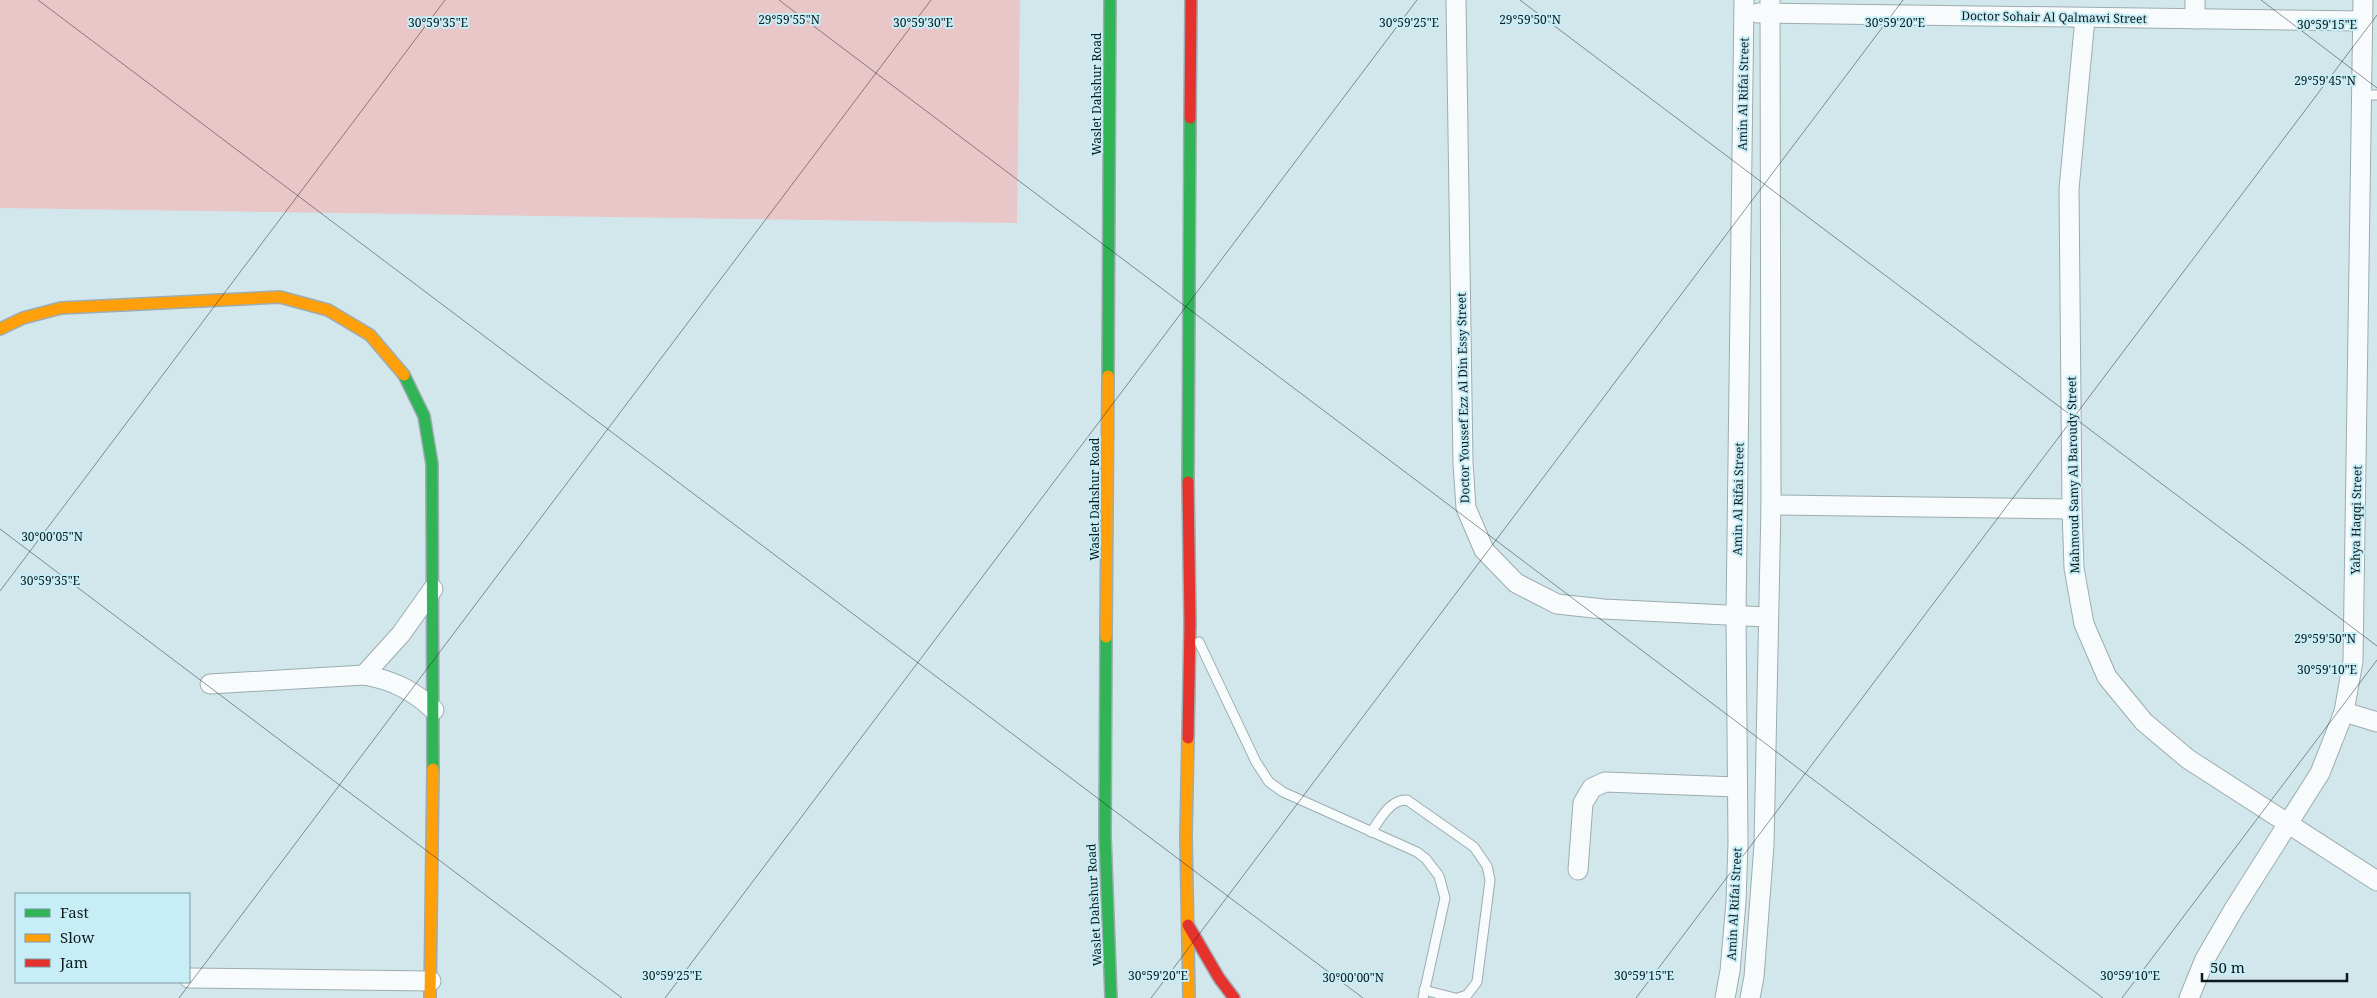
<svg xmlns="http://www.w3.org/2000/svg" width="2377" height="998" font-family="'Noto Serif',serif">
  <style>
    .green { fill: #e9c6c8 }
    .lines { fill: none; stroke-linecap: round; stroke-linejoin: round }
    .lane-casing { stroke: #9cacb0; stroke-width: 11 }
    .street-casing { stroke: #9cacb0; stroke-width: 21 }
    .fast-casing { stroke: #9cacb0; stroke-width: 14 }
    .slow-casing { stroke: #9cacb0; stroke-width: 14 }
    .jam-casing { stroke: #9cacb0; stroke-width: 14 }
    .lane { stroke: #f8fbfc; stroke-width: 9 }
    .street { stroke: #f8fbfc; stroke-width: 19 }
    .fast { stroke: #30b455; stroke-width: 11 }
    .slow { stroke: #ff9f0a; stroke-width: 11 }
    .jam { stroke: #e5322d; stroke-width: 11 }
    .ticks { fill: none; stroke: #0d1b1e; stroke-width: 1; stroke-opacity: 0.45 }
    .labels { text-anchor: middle; dominant-baseline: central; stroke-width: 4; stroke-linejoin: round; paint-order: stroke }
    .street-label { font-size: 12px; fill: #0d1b1e; stroke: #c7edf6 }
    .ticks-label { font-size: 12px; text-anchor: middle; fill: #0d1b1e; stroke: #c7edf6; stroke-width: 4; stroke-linejoin: round; paint-order: stroke }
  </style>
  <rect width="100%" height="100%" fill="#d2e7ec"/>
  <polygon class="green" points="0,0 1020,0 1017,223 0,208"/>
  <g class="lines">
    <g class="lane-casing">
      <g id="lane">
        <polyline points="2362,95 2377,95"/>
        <polyline points="1199,642 1256,762 1269,782 1283,792 1417,852 1426,859 1439,876 1445,898 1423,998"/>
        <path d="M1371,832C1380,820 1390,799 1407,800L1474,847L1487,866L1490,880L1477,982L1467,995L1458,998"/>
        <polyline points="1424,990 1455,998"/>
      </g>
    </g>
    <g class="street-casing">
      <g id="street">
        <polyline points="1456,0 1463,463 1466,508 1484,550 1516,583 1557,604 1603,609 1767,617"/>
        <polyline points="1758,13 2363,21"/>
        <polyline points="2085,18 2069,189 2072,509 2074,568 2084,624 2107,677 2144,722 2188,759 2377,881"/>
        <polyline points="2195,19 2195,0"/>
        <polyline points="1771,505 2072,509"/>
        <polyline points="364,675 401,634 433,589"/>
        <path d="M210,684L364,675C392,680 413,690 434,710"/>
        <polyline points="2344,712 2377,722"/>
        <polyline points="1578,870 1583,803 1592,788 1605,782 1737,787"/>
        <polyline points="189,978 431,981"/>
        <polyline points="1725,998 1730,971 1736,902 1738,843 1736,615 1744,0"/>
        <polyline points="1750,998 1754,977 1764,845 1771,505 1770,0"/>
        <polyline points="2189,998 2205,959 2234,909 2320,773 2344,712 2353,661 2363,0"/>
      </g>
    </g>
    <g class="fast-casing">
      <g id="fast">
        <polyline points="404,375 424,416 432,464 433,769"/>
        <polyline points="1108,376 1110,0"/>
        <polyline points="1188,482 1190,118"/>
        <polyline points="1106,637 1105,835 1111,998"/>
      </g>
    </g>
    <g class="slow-casing">
      <g id="slow">
        <polyline points="0,329 23,318 61,308 280,297 328,310 370,335 404,375"/>
        <polyline points="1106,637 1108,376"/>
        <polyline points="1188,738 1186,836 1189,998"/>
        <polyline points="430,998 433,769"/>
      </g>
    </g>
    <g class="jam-casing">
      <g id="jam">
        <polyline points="1190,118 1191,0"/>
        <polyline points="1188,738 1190,623 1188,482"/>
        <polyline points="1188,925 1219,978 1234,998"/>
      </g>
    </g>
    <use href="#lane" class="lane"/>
    <use href="#street" class="street"/>
    <use href="#fast" class="fast"/>
    <use href="#slow" class="slow"/>
    <use href="#jam" class="jam"/>
  </g>
  <path class="ticks" d="M38,0L1363,998M779,0L2103,998M1520,0L2377,646M2261,0L2377,88M0,529L622,998M0,591L445,0M179,998L931,0M665,998L1417,0M1151,998L1903,0M1636,998L2377,15M2122,998L2377,660"/>
  <g class="labels">
    <g class="street-label">
      <text transform="translate(2054 17) rotate(1)">Doctor Sohair Al Qalmawi Street</text>
      <text transform="translate(1096 94) rotate(-90)">Waslet Dahshur Road</text>
      <text transform="translate(1743 94) rotate(-89)">Amin Al Rifai Street</text>
      <text transform="translate(1463 398) rotate(-91)">Doctor Youssef Ezz Al Din Essy Street</text>
      <text transform="translate(2073 475) rotate(-91)">Mahmoud Samy Al Baroudy Street</text>
      <text transform="translate(1094 499) rotate(-90)">Waslet Dahshur Road</text>
      <text transform="translate(1738 499) rotate(-89)">Amin Al Rifai Street</text>
      <text transform="translate(2356 520) rotate(-89)">Yahya Haqqi Street</text>
      <text transform="translate(1734 904) rotate(-87)">Amin Al Rifai Street</text>
      <text transform="translate(1094 905) rotate(-93)">Waslet Dahshur Road</text>
    </g>
  </g>
  <g class="ticks-label">
    <text x="789" y="24">29°59'55"N</text>
    <text x="1530" y="24">29°59'50"N</text>
    <text x="438" y="27">30°59'35"E</text>
    <text x="923" y="27">30°59'30"E</text>
    <text x="1409" y="27">30°59'25"E</text>
    <text x="1895" y="27">30°59'20"E</text>
    <text x="2327" y="29">30°59'15"E</text>
    <text x="2325" y="85">29°59'45"N</text>
    <text x="52" y="541">30°00'05"N</text>
    <text x="50" y="585">30°59'35"E</text>
    <text x="2325" y="643">29°59'50"N</text>
    <text x="2327" y="674">30°59'10"E</text>
    <text x="672" y="980">30°59'25"E</text>
    <text x="1158" y="980">30°59'20"E</text>
    <text x="1644" y="980">30°59'15"E</text>
    <text x="2130" y="980">30°59'10"E</text>
    <text x="1353" y="982">30°00'00"N</text>
  </g>
  <rect x="15" y="893" width="175" height="90" fill="#c7edf6" stroke="#7d99a0"/>
  <rect x="25" y="909" width="25" height="8" fill="#30b455" stroke="#7d99a0"/>
  <text x="60" y="918" font-size="15" fill="#0d1b1e">Fast</text>
  <rect x="25" y="934" width="25" height="8" fill="#ff9f0a" stroke="#7d99a0"/>
  <text x="60" y="943" font-size="15" fill="#0d1b1e">Slow</text>
  <rect x="25" y="959" width="25" height="8" fill="#e5322d" stroke="#7d99a0"/>
  <text x="60" y="968" font-size="15" fill="#0d1b1e">Jam</text>
  <path d="M2202 973v8h145v-8" fill="none" stroke="#0d1b1e" stroke-width="2.5"/>
  <text x="2210" y="973" font-size="15" fill="#0d1b1e" stroke="#c7edf6" stroke-width="4" paint-order="stroke">50 m</text>
</svg>
